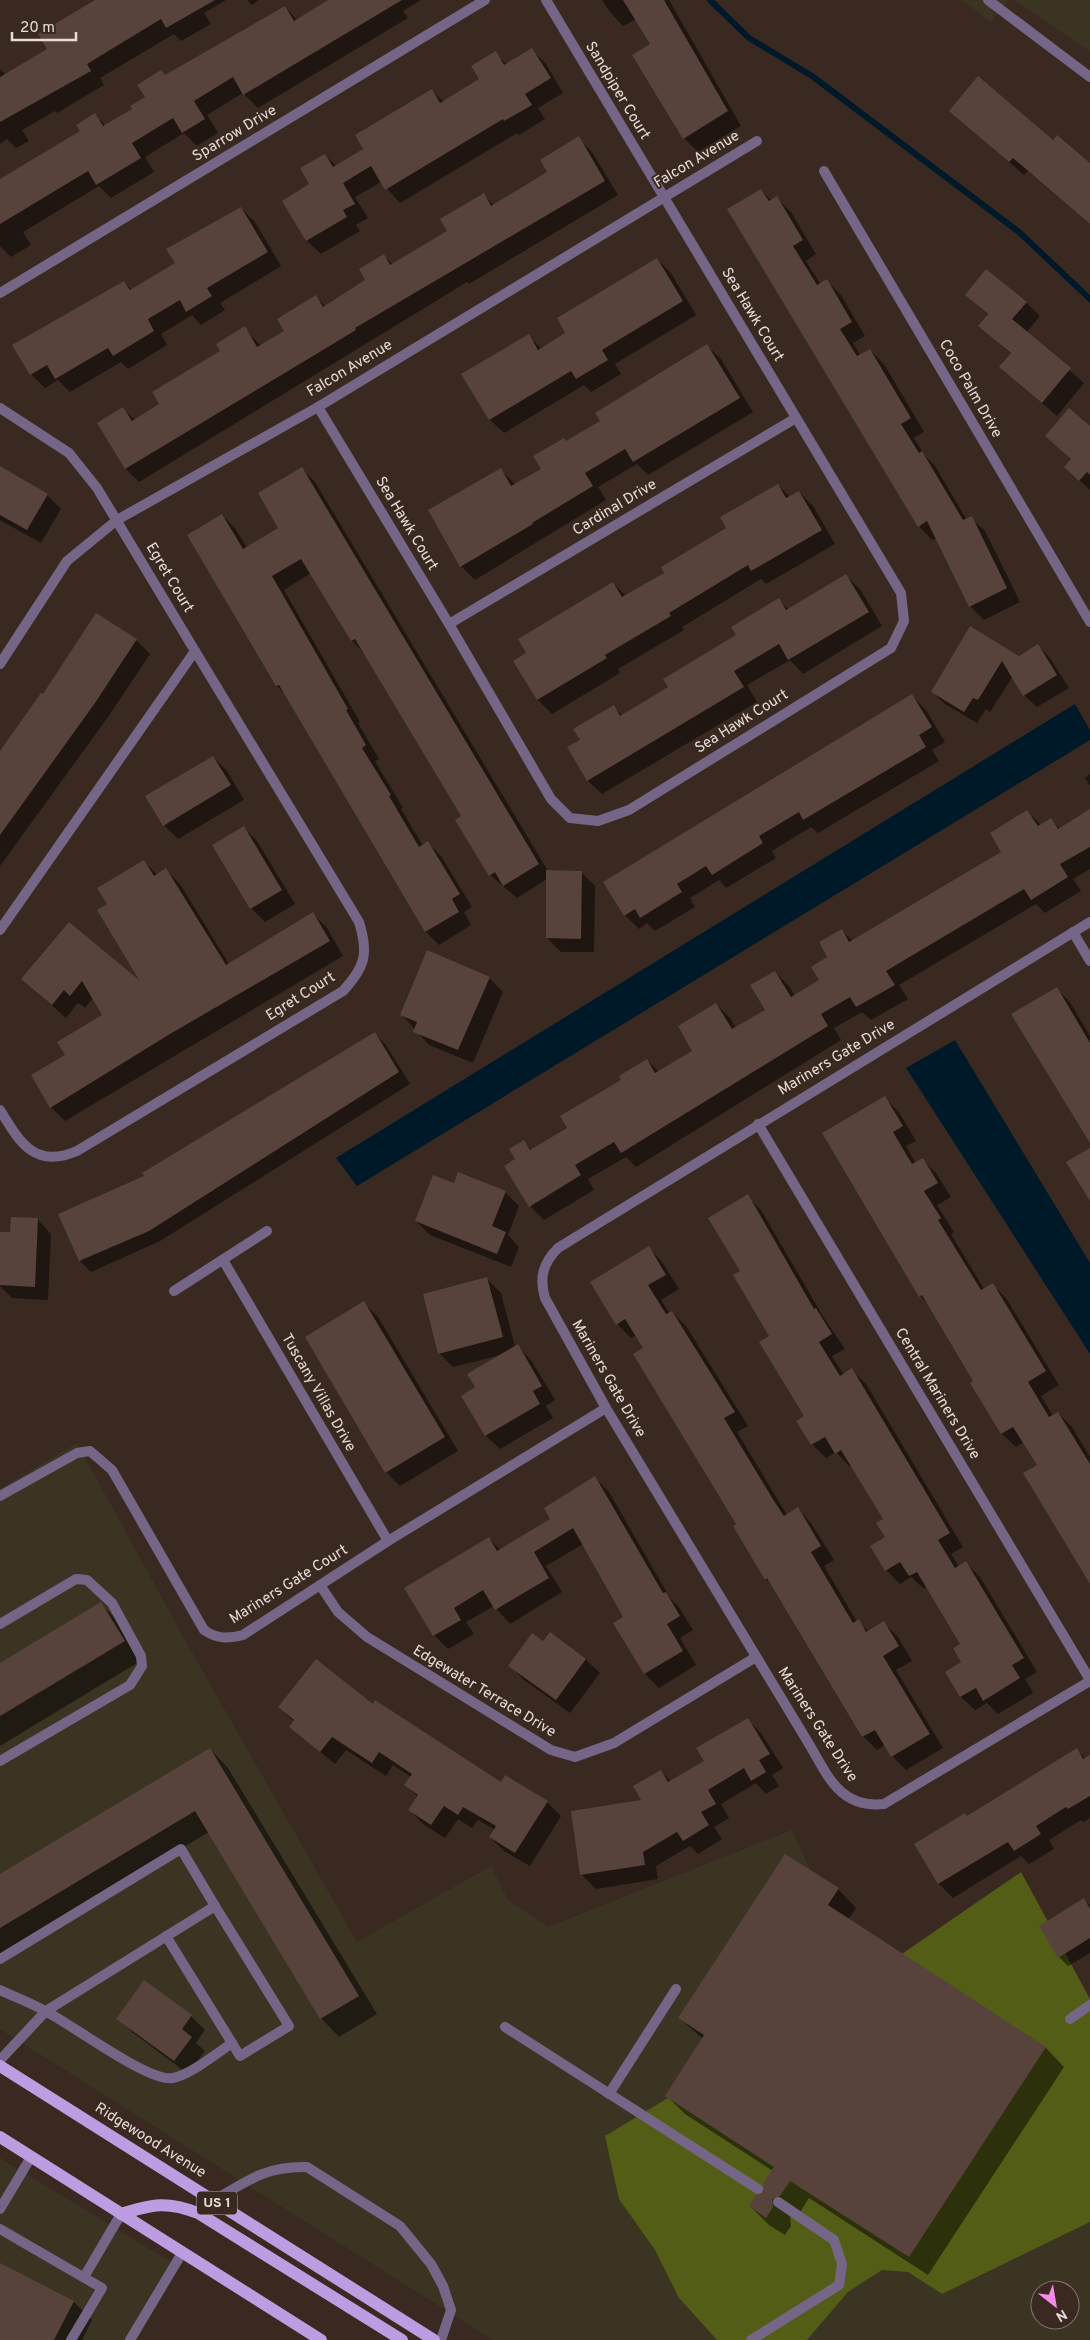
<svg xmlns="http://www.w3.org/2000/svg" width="1090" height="2340" font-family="Overpass,sans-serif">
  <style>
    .commercial { fill: #3b3423; fill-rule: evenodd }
    .green { fill: #535d16 }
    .water { fill: #001929 }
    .shadow { fill: #0007 }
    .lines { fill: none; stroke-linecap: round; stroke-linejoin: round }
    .stream { stroke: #001929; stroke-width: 6 }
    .building { fill: #57433b }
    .service { stroke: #756687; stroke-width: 10 }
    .minor { stroke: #756687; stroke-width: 10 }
    .primary { stroke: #bd9de1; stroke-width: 12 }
    .labels { text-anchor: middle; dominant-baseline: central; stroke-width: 4; stroke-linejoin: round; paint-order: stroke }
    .shield { fill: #3a2920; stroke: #b4a6a0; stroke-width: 1 }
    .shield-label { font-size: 14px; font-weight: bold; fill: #e8dcd7 }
    .street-label { font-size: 15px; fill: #e8dcd7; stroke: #3a2920 }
  </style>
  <rect width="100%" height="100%" fill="#3a2920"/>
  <g class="commercial">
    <polygon points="962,0 1008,0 991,22"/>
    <polygon points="1014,0 1090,0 1090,51"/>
    <polygon points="77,1443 185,1640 357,1942 491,1866 508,1900 548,1927 792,1830 861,1982 655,2250 679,2298 717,2340 493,2340 0,2029 0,1489"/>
    <polygon points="0,2158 179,2267 136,2340 0,2340"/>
    <path d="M1090,2222V2340H807L848,2292L882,2270L908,2272L942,2294ZM1040,2290H1070V2320H1040Z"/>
  </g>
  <polygon class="green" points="1021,1872 1090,1999 1090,2222 942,2294 908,2272 882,2270 848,2292 807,2340 717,2340 679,2298 655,2250 619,2199 605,2136 861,1982"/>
  <g class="water">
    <polygon points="1075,704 1090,730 1090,740 357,1186 336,1158"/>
    <polygon points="955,1040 1090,1263 1090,1354 906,1068"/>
  </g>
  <g class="shadow">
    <polygon points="98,0 226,0 204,13 211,24 181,41 174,34 100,78 104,85 57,113 55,111 22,130 29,141 16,148 7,139 0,144 0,69 6,75 49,50"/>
    <polygon points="247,0 259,0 252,5"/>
    <polygon points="331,0 421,0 403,11 408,18 258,108 243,93 207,115 218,133 197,146 184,133 145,157 154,172 111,198 99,186 23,232 31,245 11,257 0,246 0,181 82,132 95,115 106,126 133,109 166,76 285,7 297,20"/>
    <polygon points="602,0 669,0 741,126 698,152 684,138 652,44 636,19 623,26 610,12"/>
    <polygon points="532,50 546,64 563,93 538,108 545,119 519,135 517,133 400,203 381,182 355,197 368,218 356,225 360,231 321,254 307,241 284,201 311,185 325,155 336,166 365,149 432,91 444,102 481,80 495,53 507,65"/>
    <polygon points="950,111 1053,142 1090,165 1090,224 1028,171 1024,175"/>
    <polygon points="578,138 592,152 618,195 469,284 467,282 139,482 126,469 99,423 123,409 135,420 161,405 222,351 244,328 261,346 286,331 316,297 326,307 367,280 384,256 393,265 449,231 484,195 494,206 549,173"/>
    <polygon points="761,190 772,201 777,198 791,212 816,254 806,261 821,285 827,281 841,295 865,336 853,343 861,356 870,350 884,364 924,432 914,438 925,456 935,466 967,520 971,518 985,531 1020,602 984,620 970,606 937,538 932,540 919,526"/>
    <polygon points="241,208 255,222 281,266 220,303 225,310 201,325 192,315 161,334 167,345 128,369 121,362 70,392 58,380 45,388 31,374 124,282 132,290 176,264"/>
    <polygon points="657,259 671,273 696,315 615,364 621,374 591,392 584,385 504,433 490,420 463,375 528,336 542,349 567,333"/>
    <polygon points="967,295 1026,302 1040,316 1026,333 1084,383 1057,416 1000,367 1011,354 980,326 988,315"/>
    <polygon points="707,346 721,359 753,412 648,475 637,464 598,487 606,500 475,580 461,566 501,470 516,485 543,469 602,421"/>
    <polygon points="1090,427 1090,490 1065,467 1072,460 1047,436"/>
    <polygon points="0,468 47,495 61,509 41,543 0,520"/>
    <polygon points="302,469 315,482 548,871 581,872 595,886 594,952 561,952 547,938 547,879 517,898 490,875 463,816 365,654 352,641 311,573 284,590 360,722 358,723 379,759 375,761 403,808 401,809 423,846 428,843 441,856 472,907 464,912 471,925 439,945 426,932 287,696 277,686 222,515 235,528 247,548 280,528"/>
    <polygon points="778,485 790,497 799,492 813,506 835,544 766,584 761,579 682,627 684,630 618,669 620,673 552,714 538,700 515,661 528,653 613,583 626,596 666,573 728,528"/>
    <polygon points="846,576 860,589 882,626 803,674 790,660 747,685 757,702 602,794 588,781 569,748 581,740 613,707 623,716 670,687 737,636 778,600 789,610"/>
    <polygon points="971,628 1020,657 1038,646 1050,658 1069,688 1037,707 1024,695 1013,676 990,712 986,709 977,723 945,704 932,692"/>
    <polygon points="136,640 150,654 108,717 0,866 0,753"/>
    <polygon points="912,696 926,710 945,742 932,750 939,761 818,833 811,827 772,851 776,858 726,888 719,880 690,898 695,907 655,931 647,923 639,929 625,915"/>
    <polygon points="213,757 227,771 244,800 178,839 164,825 147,797"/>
    <polygon points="1090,774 1090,786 1085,778"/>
    <polygon points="1090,810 1090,869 1073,879 1081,891 1045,913 1036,904 899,985 908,999 871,1020 862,1012 834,1028 841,1040 636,1167 626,1157 588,1179 594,1190 544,1220 530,1206 517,1160 524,1142 532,1150 568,1128 647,1060 659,1072 694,1051 716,1004 730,1018 736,1028 766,1010 775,972 789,986 795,996 821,980 842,931 853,941 1003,852 1027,811 1041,825 1051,820 1060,829"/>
    <polygon points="243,827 257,841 295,904 265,922 251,908"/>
    <polygon points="144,861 157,875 166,870 180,884 229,964 313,914 327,928 343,956 65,1121 51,1107 66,1055 104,1016 93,998 85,1008 78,1003 66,1018 22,979 69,924 143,985 109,904"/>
    <polygon points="489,978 503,992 473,1063 429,1045 402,1015"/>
    <polygon points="1056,988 1070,1002 1090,1036 1090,1141"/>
    <polygon points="375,1034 386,1045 410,1084 160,1241 91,1272 80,1261"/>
    <polygon points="885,1098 899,1112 916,1141 906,1146 916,1164 923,1160 936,1173 951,1197 937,1205 954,1232 951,1234 984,1289 992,1284 1006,1298 1059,1385 1041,1396 1053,1416 1058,1413 1072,1427 1090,1457 1090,1582 1038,1466 1024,1442 1016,1447 1002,1434 975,1381 929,1305 920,1296"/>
    <polygon points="459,1174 505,1192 519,1206 508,1235 519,1247 511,1267 430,1235 416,1221 455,1185"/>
    <polygon points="747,1196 761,1210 824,1318 845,1349 832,1356 844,1375 852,1370 866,1384 963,1547 951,1554 959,1567 966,1563 980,1577 1037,1672 1025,1679 1033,1693 998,1714 987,1703 975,1710 961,1697 947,1673 963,1663 962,1644 927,1587 924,1589 911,1577 900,1584 886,1570 885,1519 852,1465 850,1467 836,1452 826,1458 812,1444 798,1421 805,1416 742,1271"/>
    <polygon points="38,1220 51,1234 48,1300 12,1298 0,1286 0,1254 12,1233"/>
    <polygon points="649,1248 662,1262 679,1289 661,1300 670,1314 672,1312 686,1326 748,1426 737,1432 787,1515 798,1509 811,1523 834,1560 824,1566 857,1622 858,1621 869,1632 884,1623 898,1637 912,1661 896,1670 943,1748 906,1770 892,1756 885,1745 877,1750 863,1736 774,1587 766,1579 644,1349 636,1335 631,1338 617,1324"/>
    <polygon points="487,1279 501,1293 515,1347 517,1346 531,1360 555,1400 546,1406 553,1418 500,1449 486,1436 463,1396 477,1388 501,1355 453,1367 439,1353"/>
    <polygon points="364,1303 378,1317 458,1451 400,1486 386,1472 307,1338"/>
    <polygon points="595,1478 609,1492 670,1598 679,1607 693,1630 680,1638 696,1665 659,1688 645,1674 615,1624 625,1618 583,1544 546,1566 562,1592 510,1624 494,1606 466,1622 474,1634 448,1649 434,1635 489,1538 500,1550 552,1519"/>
    <polygon points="101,1604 120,1623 142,1660 0,1746 0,1665"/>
    <polygon points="550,1634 586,1660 600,1673 570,1713 524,1680 510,1666 544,1643"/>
    <polygon points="373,1705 502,1783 547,1802 561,1816 530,1866 504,1851 490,1837 495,1830 478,1820 472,1828 458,1819 445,1838 423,1824 410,1810 418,1797 406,1785 411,1777 393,1765 386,1776 346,1750 335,1764 290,1727 294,1722 279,1707"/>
    <polygon points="747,1719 761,1733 783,1768 772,1775 779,1786 766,1794 756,1783 721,1804 729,1818 714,1827 722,1839 698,1854 690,1846 656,1866 658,1879 596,1889 582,1875 643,1801 661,1771 671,1782 705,1762"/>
    <polygon points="210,1749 228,1768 377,2014 339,2037 321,2018 209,1832 0,1957 0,1875"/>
    <polygon points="1076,1750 1086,1759 1090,1757 1090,1818 1083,1822 1081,1820 1049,1840 1054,1849 1029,1864 1021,1856 953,1898 939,1884 915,1845 968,1817"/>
    <polygon points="838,1889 856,1908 848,1920 1046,2048 1064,2067 928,2275 809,2198 799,2214 790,2217 791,2226 785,2235 769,2225 750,2206 765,2194 773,2171 685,2114 666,2095 703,2039 679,2018"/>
    <polygon points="1084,1900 1090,1906 1090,1953 1068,1966 1059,1957"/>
    <polygon points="144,1982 191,2016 205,2030 196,2043 205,2051 188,2074 132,2032 118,2018"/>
    <polygon points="0,2265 74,2302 92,2320 82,2340 0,2340"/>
  </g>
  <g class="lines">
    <polyline class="stream" points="710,0 749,38 812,76 1019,232 1090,299"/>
  </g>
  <g class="building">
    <polygon points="95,0 215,0 166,28 161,19 87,64 91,71 0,122 0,77 47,49 38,34"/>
    <polygon points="328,0 402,0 243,95 233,77 194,101 205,119 182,133 173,118 132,143 141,158 96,185 88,171 0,224 0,179 80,131 76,125 95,113 103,126 132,109 130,106 145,97 137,85 161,70 165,75 285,6 294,21"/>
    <polygon points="623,0 664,0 728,111 683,139 632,55 650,44"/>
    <polygon points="532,48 551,78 525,94 532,105 504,121 503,119 385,190 371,166 343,183 355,204 343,210 347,217 306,241 282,201 309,184 300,168 325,154 333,167 363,149 355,135 432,89 440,103 479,79 471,66 496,51 504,65"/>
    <polygon points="978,76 1053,140 1057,135 1090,163 1090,224 1013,158 1009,162 949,111"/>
    <polygon points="579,136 605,181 355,328 356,330 125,469 97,423 123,407 132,421 159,404 152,392 220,351 216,344 245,326 257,347 284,331 277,319 316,295 323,307 365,280 359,269 384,254 390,265 447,231 440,219 484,193 491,206 547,172 540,160"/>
    <polygon points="761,189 769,201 777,196 803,240 793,246 817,285 827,279 852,322 840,329 857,356 870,349 911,418 901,424 919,453 922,451 963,520 972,516 1007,588 969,607 927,521 918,527 727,209"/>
    <polygon points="241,207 268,252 207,288 212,296 186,312 180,300 148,319 154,331 113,356 108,348 55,379 47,365 30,375 12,345 124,281 130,290 175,263 166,249"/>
    <polygon points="657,258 683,301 602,350 608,360 576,379 571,371 489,420 461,374 529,334 538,350 565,333 557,318"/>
    <polygon points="986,269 1027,302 1012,319 1071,368 1042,403 999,367 1011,353 978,326 988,314 965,295"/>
    <polygon points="707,344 740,398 633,462 625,449 585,473 593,486 532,523 533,524 460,567 428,510 501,468 511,486 541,469 533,456 564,438 566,441 600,421 595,413"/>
    <polygon points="1069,408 1090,426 1090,475 1087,472 1079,481 1064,467 1071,459 1045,436"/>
    <polygon points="0,466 48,494 27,530 0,515"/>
    <polygon points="302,467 539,864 503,886 495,872 489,876 455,820 461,816 355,639 351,641 301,559 272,576 348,709 346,710 366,745 362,748 391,795 389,796 419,847 428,841 460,894 452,899 459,912 425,932 279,685 276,686 187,535 222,514 243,549 278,528 258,493"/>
    <polygon points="778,484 786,498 799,491 822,530 751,571 748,565 669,613 671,616 605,655 607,658 537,700 513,661 526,653 518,639 613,582 622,597 664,573 661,567 726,528 720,517"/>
    <polygon points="846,574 869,612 788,660 779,644 734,671 744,687 587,781 567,747 580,740 573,729 614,705 620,716 655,695 668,687 663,679 736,635 731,627 779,598 786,610"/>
    <polygon points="96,613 137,639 95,703 0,835 0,751 41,693 43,694"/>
    <polygon points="970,626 1019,656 1038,644 1057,675 1023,696 1002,661 978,700 973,698 964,712 931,692"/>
    <polygon points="912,694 932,727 919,735 926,747 803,820 799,812 759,836 763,843 712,875 706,866 677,884 682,892 640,918 635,909 624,916 603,882"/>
    <polygon points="213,756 231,785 163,826 145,796"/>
    <polygon points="1090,809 1090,847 1060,864 1068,877 1031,900 1024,889 886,971 895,985 856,1007 850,997 821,1014 828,1026 621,1153 614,1142 575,1165 581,1175 529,1207 504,1166 515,1159 509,1149 524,1140 530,1150 567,1128 560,1116 621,1080 619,1076 647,1059 655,1073 692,1051 678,1026 716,1003 732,1029 765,1010 750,985 775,971 791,997 819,980 811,967 827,957 819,942 842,929 849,942 1001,852 990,833 1027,810 1038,826 1051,818 1058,829"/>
    <polygon points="244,826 282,890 250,909 212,845"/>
    <polygon points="144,860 154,876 166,868 226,965 313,912 330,941 170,1034 50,1108 31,1075 65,1055 57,1042 102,1015 82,981 70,996 64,990 52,1005 21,979 69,922 139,980 97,910 107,904 97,888"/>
    <polygon points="546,870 582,871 581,939 546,938"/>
    <polygon points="427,950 490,977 458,1050 413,1032 417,1022 400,1015"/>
    <polygon points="1057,987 1090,1043 1090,1143 1011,1014"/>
    <polygon points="375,1032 399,1072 149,1231 79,1261 58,1214 144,1176 142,1173"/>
    <polygon points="885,1096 903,1126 893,1132 912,1164 923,1158 938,1183 924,1191 941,1218 938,1220 981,1290 993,1283 1046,1371 1028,1382 1049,1417 1058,1412 1090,1464 1090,1584 1023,1473 1037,1465 1013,1427 1001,1434 970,1383 973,1381 922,1295 919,1297 822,1133"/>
    <polygon points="1090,1148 1090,1201 1066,1162"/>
    <polygon points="458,1172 506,1191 492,1226 506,1232 497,1254 415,1221 433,1175 454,1183"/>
    <polygon points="748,1194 814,1309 816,1308 832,1334 819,1342 840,1376 852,1368 950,1533 938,1540 955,1568 966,1561 1024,1658 1012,1665 1020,1678 983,1701 976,1688 960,1697 945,1672 961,1662 953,1648 960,1644 917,1572 909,1576 900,1562 885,1571 870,1546 885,1537 876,1523 883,1519 841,1450 835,1454 825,1437 811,1445 796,1421 804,1416 759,1342 769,1336 733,1275 740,1271 708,1218"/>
    <polygon points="11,1217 38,1218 35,1287 0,1285 0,1232 10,1232"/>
    <polygon points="649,1246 666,1275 648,1285 666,1314 672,1311 735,1412 724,1418 774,1501 784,1516 798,1507 821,1546 811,1552 853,1623 859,1619 866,1632 884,1621 899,1646 883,1656 930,1734 891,1757 875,1730 862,1737 767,1578 765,1580 733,1526 736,1524 633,1354 643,1348 625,1319 616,1325 590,1282"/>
    <polygon points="487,1277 503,1337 438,1354 423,1294"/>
    <polygon points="364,1301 445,1437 385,1473 305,1337"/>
    <polygon points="518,1344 542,1386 533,1391 540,1404 485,1436 461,1396 475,1387 467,1374"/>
    <polygon points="595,1476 663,1593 666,1592 680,1616 667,1624 683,1651 644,1674 613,1623 623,1617 573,1528 534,1552 549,1578 495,1610 483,1590 454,1608 461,1620 433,1636 404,1588 489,1537 497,1551 550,1519 544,1508"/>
    <polygon points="101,1602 125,1641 0,1716 0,1663"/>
    <polygon points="550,1632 586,1659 556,1700 508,1666 532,1633 543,1641"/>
    <polygon points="316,1659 373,1704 375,1700 501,1782 505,1775 548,1801 515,1853 489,1837 496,1826 463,1807 458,1815 444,1806 431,1825 408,1810 418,1795 404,1785 412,1774 379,1752 372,1763 332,1737 320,1752 289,1727 294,1720 278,1707"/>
    <polygon points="748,1718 770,1754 759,1760 766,1772 751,1781 744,1768 708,1790 716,1804 701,1812 709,1825 683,1841 677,1832 643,1852 645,1865 580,1875 571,1811 641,1800 633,1786 661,1770 668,1782 704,1761 696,1748"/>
    <polygon points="210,1748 359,1996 320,2019 195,1811 0,1928 0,1874"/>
    <polygon points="1077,1748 1083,1759 1090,1755 1090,1796 1068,1809 1066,1807 1036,1826 1041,1834 1014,1851 1008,1842 938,1884 914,1844 965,1813 967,1816"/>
    <polygon points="785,1854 839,1888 828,1905 1046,2047 909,2257 790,2181 780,2196 772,2199 773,2207 766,2218 749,2206 756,2195 763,2193 763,2184 774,2167 665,2096 704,2035 678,2018"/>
    <polygon points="1084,1898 1090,1909 1090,1938 1058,1958 1039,1926"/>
    <polygon points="144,1980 192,2015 182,2029 192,2037 174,2061 116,2019"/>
    <polygon points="0,2263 74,2301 54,2340 0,2340"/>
  </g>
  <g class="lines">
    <g class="service">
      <polyline points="0,1624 76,1579 87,1580 112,1603 141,1656 142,1666 130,1685 0,1761"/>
      <polyline points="0,1959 181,1849 215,1906"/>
      <path d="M0,1990C15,1997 31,2003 45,2011C70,2023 149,2083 173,2078C191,2074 216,2054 232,2043"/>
      <polyline points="1070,2019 1090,2005"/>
      <polyline points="505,2027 758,2189"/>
      <polyline points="0,2060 46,2011 215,1906 289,2026 240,2056 166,1936"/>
      <polyline points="609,2094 676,1989"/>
      <path d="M213,2201C247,2181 265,2166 307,2167L400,2226L431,2264L443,2286L451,2310L441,2340"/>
      <polyline points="0,2209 31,2157"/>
      <polyline points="0,2229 102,2288 71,2340"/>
      <polyline points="84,2277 121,2214"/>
      <polyline points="130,2340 182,2253"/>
      <polyline points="751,2340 839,2285 842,2264 834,2240 778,2202"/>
    </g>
    <g class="minor">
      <polyline points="988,0 1090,77"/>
      <polyline points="824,171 1090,622"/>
      <polyline points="0,293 485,0"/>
      <polyline points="318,407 449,624 551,799 570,818 598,821 629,810 891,648 904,621 901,593 546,0"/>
      <polyline points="0,408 69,453 97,488 195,651"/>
      <polyline points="449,624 796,418"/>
      <polyline points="0,664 67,561 117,520 318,407 757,141"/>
      <path d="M1090,922L558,1248C543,1263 539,1278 545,1298L606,1408L806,1739C827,1773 838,1809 884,1804L1090,1681"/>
      <path d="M0,930L195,651L359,922C369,954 365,967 343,991L77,1151C35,1169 20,1143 0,1110"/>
      <polyline points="1073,932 1090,961"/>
      <polyline points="758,1124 1090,1680"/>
      <polyline points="223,1260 388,1541"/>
      <polyline points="174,1291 267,1231"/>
      <path d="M0,1496L77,1453L90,1451L112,1470L204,1630C217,1639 228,1639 243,1635L388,1541L606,1408"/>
      <polyline points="320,1585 338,1612 367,1637 551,1750 575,1757 614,1743 756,1657"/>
    </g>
    <g class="primary">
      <polyline points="0,2066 434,2340"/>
      <polyline points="0,2137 321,2340"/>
      <path d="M121,2214C153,2204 167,2201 198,2213L402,2340"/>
    </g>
  </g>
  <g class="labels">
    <rect class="shield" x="197" y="2191.5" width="40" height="23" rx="4"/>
    <g class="shield-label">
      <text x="217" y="2203">US 1</text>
    </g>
    <g class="street-label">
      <text transform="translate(617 91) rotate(59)">Sandpiper Court</text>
      <text transform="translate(235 134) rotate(-31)">Sparrow Drive</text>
      <text transform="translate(697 160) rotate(-31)">Falcon Avenue</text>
      <text transform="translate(752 315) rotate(59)">Sea Hawk Court</text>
      <text transform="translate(350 369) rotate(-31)">Falcon Avenue</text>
      <text transform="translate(970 389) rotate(60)">Coco Palm Drive</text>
      <text transform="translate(615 508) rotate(-31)">Cardinal Drive</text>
      <text transform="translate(406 524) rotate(59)">Sea Hawk Court</text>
      <text transform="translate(169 578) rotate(59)">Egret Court</text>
      <text transform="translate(742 722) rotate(-32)">Sea Hawk Court</text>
      <text transform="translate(301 997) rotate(-32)">Egret Court</text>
      <text transform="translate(837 1058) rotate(-31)">Mariners Gate Drive</text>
      <text transform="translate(608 1379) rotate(60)">Mariners Gate Drive</text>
      <text transform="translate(318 1393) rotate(60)">Tuscany Villas Drive</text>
      <text transform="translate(937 1394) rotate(59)">Central Mariners Drive</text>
      <text transform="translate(289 1585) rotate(-32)">Mariners Gate Court</text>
      <text transform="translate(484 1692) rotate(31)">Edgewater Terrace Drive</text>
      <text transform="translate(817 1725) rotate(57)">Mariners Gate Drive</text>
      <text transform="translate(150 2141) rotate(32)">Ridgewood Avenue</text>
    </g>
  </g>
  <g transform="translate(1055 2305) rotate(149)"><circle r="24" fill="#3a2920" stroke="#807169"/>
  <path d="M0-4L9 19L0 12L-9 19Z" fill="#f788ec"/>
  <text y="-8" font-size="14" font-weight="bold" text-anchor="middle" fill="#e8dcd7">N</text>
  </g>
  <path d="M12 32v8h64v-8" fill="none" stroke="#e8dcd7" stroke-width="2.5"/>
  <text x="20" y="32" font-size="15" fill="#e8dcd7" stroke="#3a2920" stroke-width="4" paint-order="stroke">20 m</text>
</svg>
